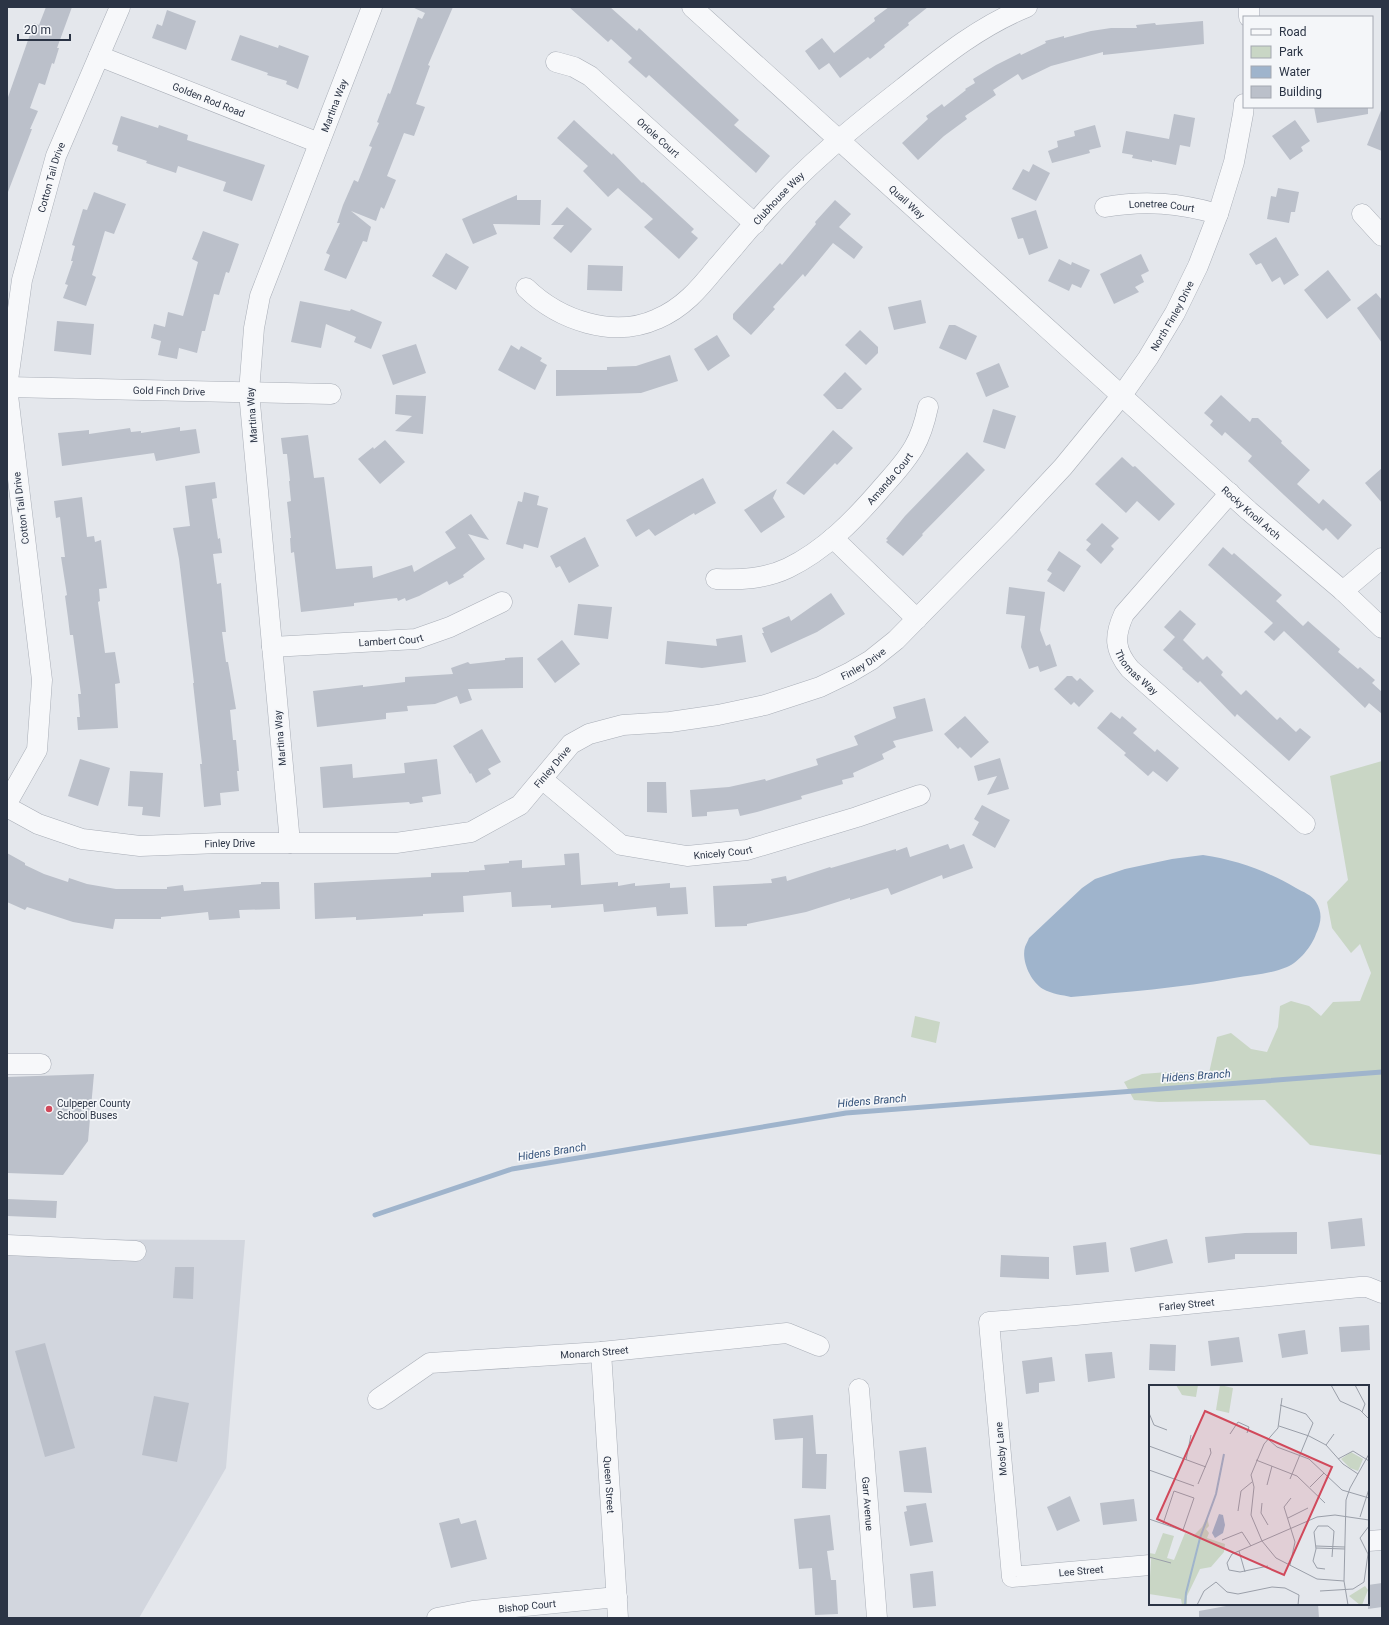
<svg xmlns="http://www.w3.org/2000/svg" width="1389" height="1625" font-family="Roboto,sans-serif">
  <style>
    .built { fill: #d2d6de }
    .green { fill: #c9d6c5 }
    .water { fill: #9fb4cc }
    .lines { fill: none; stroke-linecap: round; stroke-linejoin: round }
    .stream { stroke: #9fb4cc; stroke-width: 5 }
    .building { fill: #bbc0ca }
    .minor-casing { stroke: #a9aeb7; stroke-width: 21 }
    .minor { stroke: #f7f8fa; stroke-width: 20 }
    .poi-dot { fill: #d1495b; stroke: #f4f6f9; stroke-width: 1.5 }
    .labels { text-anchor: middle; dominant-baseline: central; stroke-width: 3.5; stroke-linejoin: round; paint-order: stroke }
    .street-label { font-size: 10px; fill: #2b3445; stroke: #f4f6f9 }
    .poi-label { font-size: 10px; fill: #2b3445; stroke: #f4f6f9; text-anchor: start }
    .water-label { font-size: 11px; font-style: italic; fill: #34527a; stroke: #f4f6f9 }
    .inset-river { fill: none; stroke: #9fb4cc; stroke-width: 2 }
    .inset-road { fill: none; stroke: #9a9fa9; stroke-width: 1 }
    .view { fill: #d1495b; fill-opacity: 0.15; stroke: #d1495b; stroke-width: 2 }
    .inset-edge { fill: none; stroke: #2b3445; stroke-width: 2 }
  </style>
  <rect width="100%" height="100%" fill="#e4e7ec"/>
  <polygon class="built" points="7,1239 245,1240 226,1468 139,1618 7,1618"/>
  <g class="green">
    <polygon points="1382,761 1382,1155 1310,1145 1265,1100 1159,1102 1134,1100 1124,1082 1142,1074 1168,1072 1209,1073 1217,1037 1231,1033 1251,1049 1267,1052 1278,1027 1280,1006 1291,1001 1309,1006 1321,1016 1333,1002 1360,1001 1371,973 1360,944 1351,953 1332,928 1327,902 1348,880 1330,776"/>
    <polygon points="915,1016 940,1022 936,1043 911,1037"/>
  </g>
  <path class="water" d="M1203,855C1237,860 1267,871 1296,888C1303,892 1312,895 1316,902C1323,913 1321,923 1316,934C1312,946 1299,962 1287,967C1271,974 1251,975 1234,978C1180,988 1125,992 1071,997C1062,995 1052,994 1043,989C1031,982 1021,961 1025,947C1026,944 1028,941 1029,938L1082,888L1095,879L1125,869L1172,859Z"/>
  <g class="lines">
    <polyline class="stream" points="375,1215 512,1169 846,1113 1382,1072"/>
  </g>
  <g class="building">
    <polygon points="46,7 72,7 57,48 59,48 54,64 52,63 45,85 39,83 30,108 38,111 30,129 32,129 8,192 7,192 7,100 34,23 39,25"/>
    <polygon points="412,7 453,7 428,65 430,66 416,104 425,107 414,136 404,133 387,176 396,180 384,209 381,207 376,221 351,211 371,227 367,242 363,241 346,279 324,270 330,255 326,253 340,223 337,223 343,205 354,180 358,182 372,147 369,146 379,123 377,122 388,93 390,94 418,17 422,19 425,13"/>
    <polygon points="569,7 610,7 637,31 639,28 739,120 734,125 770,156 756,173 649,75 646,78 628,62 632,58 611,39 608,42"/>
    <polygon points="889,7 928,7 908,23 909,25 884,45 885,47 870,59 868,57 840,78 829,63 819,70 805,51 822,38 834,53 875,21 874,18"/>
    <polygon points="167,10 196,21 186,50 152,38 157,24 162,26"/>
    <polygon points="1203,21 1204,44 1103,55 1103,52 1051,66 1022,80 1018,74 993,90 996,95 965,116 967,119 944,136 918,160 902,143 928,119 926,116 942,104 944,107 966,90 965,89 975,83 973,79 996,65 1020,53 1021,55 1046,43 1045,41 1064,36 1064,38 1091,31 1111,28 1137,28 1136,25 1155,23 1156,25"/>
    <polygon points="240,35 278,48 279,45 309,56 298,89 286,84 287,81 267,75 268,73 231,60"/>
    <polygon points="1314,107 1368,107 1368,114 1317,123"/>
    <polygon points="1382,108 1382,151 1367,145"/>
    <polygon points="1174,114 1195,118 1190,147 1180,145 1176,165 1152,160 1152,162 1132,158 1133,155 1122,153 1126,131 1169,139"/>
    <polygon points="121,116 158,128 159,125 188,135 187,140 265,165 252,201 223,191 226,182 178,166 176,173 146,163 147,161 117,151 118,146 112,144"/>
    <polygon points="574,120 612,155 613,153 642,183 643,182 694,229 691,232 698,238 679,259 644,227 653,219 618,188 608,197 583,171 588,166 557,138"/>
    <polygon points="1295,120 1310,141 1301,147 1303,151 1290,160 1272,136"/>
    <polygon points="1095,125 1101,147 1089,150 1090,153 1052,163 1048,151 1058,147 1057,141 1075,136 1074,131"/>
    <polygon points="1033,164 1050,173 1036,201 1012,189 1023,169 1029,172"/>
    <polygon points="1278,188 1299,192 1295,212 1291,212 1289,223 1267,219 1271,196 1276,197"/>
    <polygon points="94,192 126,204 114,234 105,231 92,275 96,277 86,306 63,298 68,285 65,284 73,261 71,261 75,246 72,245 83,209 87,210"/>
    <polygon points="517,195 517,200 541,200 540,225 493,224 497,234 473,244 462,219"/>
    <polygon points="835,200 851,214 839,227 863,247 854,259 833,243 805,277 803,274 773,307 775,309 751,335 733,319 733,314 780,263 782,265 816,224 815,222"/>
    <polygon points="567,207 592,229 571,253 553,238 564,225 551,225"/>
    <polygon points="1036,210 1048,248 1029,255 1023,238 1018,239 1011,218"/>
    <polygon points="203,231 239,244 229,273 226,272 219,295 214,294 205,331 202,331 197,353 179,348 177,359 158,355 161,341 151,338 154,324 165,327 168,312 183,316 198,262 192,259"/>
    <polygon points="1276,237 1299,275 1284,285 1280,277 1272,282 1261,263 1256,265 1249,254"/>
    <polygon points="446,253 469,267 456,290 432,276"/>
    <polygon points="1141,254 1149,271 1141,275 1144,282 1135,287 1139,292 1114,304 1100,274"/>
    <polygon points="1059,259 1071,265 1072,262 1090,270 1081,288 1072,284 1069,291 1048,281"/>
    <polygon points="588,265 623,266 622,291 587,290"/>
    <polygon points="1328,270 1351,300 1327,319 1304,290"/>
    <polygon points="1376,293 1382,300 1382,343 1357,308"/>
    <polygon points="921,300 926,323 894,330 888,307"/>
    <polygon points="300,301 350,311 351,309 382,322 371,349 354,342 356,337 326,324 321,348 291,342"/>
    <polygon points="57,321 94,324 91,355 54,351"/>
    <polygon points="949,325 955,325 977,336 966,360 939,348"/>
    <polygon points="860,330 878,347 878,353 866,365 845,345"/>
    <polygon points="717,335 730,356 708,371 694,349"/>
    <polygon points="416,344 426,373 393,385 382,355"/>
    <polygon points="511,345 519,350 521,346 542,358 540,361 547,365 535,390 498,370"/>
    <polygon points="670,355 678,381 641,393 556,396 556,370 607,370 607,367 636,366"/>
    <polygon points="999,363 1009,387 986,397 976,373"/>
    <polygon points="845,372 862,389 842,409 837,409 823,395"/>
    <polygon points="396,395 426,396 423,434 395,431 412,416 395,414"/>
    <polygon points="1221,395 1250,422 1252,418 1258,418 1282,441 1281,443 1310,470 1297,484 1319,504 1323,499 1352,525 1338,540 1326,528 1323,531 1284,495 1248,461 1252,456 1225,432 1222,436 1210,425 1213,421 1204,413"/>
    <polygon points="993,409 1016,416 1005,449 983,442"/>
    <polygon points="180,427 180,431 196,429 200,453 156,461 154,453 62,466 58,433 89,430 89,434 130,428 131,432 141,431 141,433"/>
    <polygon points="833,430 853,448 837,465 835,463 804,495 786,483"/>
    <polygon points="308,435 314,478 324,477 336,569 372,566 373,578 412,565 414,572 456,548 445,532 471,514 489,540 468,534 485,559 463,575 464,577 449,585 447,581 419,596 406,601 405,598 398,601 397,598 354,603 354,606 301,612 294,552 291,553 290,538 291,538 287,502 291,501 289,481 290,481 287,454 283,454 281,438"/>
    <polygon points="385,440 405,462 380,484 358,459 373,447 374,449"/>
    <polygon points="967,452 985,470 922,534 923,535 903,556 886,542 888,540 886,539 905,516"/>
    <polygon points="1122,457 1133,467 1135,466 1175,504 1159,521 1137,501 1126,513 1095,484"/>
    <polygon points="1382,468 1382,503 1365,483"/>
    <polygon points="703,478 716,503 695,515 694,513 655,536 649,529 636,537 626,520"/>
    <polygon points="215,482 217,498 212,499 218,539 220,538 222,553 213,554 217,584 221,583 226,632 222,632 226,662 228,662 236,709 230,710 233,740 236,740 239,771 237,771 239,791 220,793 221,805 204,807 200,764 202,764 193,683 194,683 179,559 173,528 190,526 185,486"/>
    <polygon points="777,489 773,498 785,517 761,533 744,510"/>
    <polygon points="524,492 539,496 537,505 548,508 538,548 524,544 523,549 506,544 518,501 522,502"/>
    <polygon points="82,497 87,537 94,536 95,542 101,540 107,588 99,589 100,601 98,602 105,653 115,652 120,683 115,684 118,728 78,730 77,717 80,717 78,694 81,694 73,635 70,635 68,618 65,596 67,595 61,557 65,557 60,517 56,518 54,501"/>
    <polygon points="1102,523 1119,538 1111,546 1114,549 1101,564 1086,550 1091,544 1086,540"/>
    <polygon points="585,537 599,566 569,583 560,566 556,568 550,556"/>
    <polygon points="1223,547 1232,555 1234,553 1282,595 1276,601 1303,626 1308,621 1340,649 1338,652 1358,669 1360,667 1375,680 1372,683 1382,692 1382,714 1369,703 1365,708 1284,631 1274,641 1264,632 1273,623 1208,565"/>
    <polygon points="1059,551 1081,566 1064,592 1047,581 1052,573 1047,570"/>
    <polygon points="1009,587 1045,592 1040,630 1046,646 1050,644 1057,666 1040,672 1038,666 1029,669 1021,647 1025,616 1006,614"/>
    <polygon points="831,593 845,614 817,632 771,653 762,633 764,633 762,628 789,616 791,621"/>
    <polygon points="578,604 612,607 608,639 574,635"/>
    <polygon points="1180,610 1196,624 1183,640 1203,660 1207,656 1223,672 1221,675 1241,695 1246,690 1277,720 1280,717 1296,732 1300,728 1311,737 1289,761 1237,714 1235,717 1200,681 1198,683 1182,669 1183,668 1163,650 1175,637 1164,627"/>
    <polygon points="742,635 746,662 702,668 665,664 667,641 717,646 716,639"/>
    <polygon points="562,640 580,664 555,683 537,659"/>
    <polygon points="523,657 523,688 468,689 472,700 460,704 457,696 435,704 407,706 408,711 386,713 386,719 317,727 313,691 363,685 363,687 405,682 405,677 453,674 451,668 468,662 470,664 505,660 505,658"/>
    <polygon points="1067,676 1072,676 1077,681 1080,678 1094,691 1079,707 1074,702 1071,705 1054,689"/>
    <polygon points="925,698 933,731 893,741 896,747 882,754 884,759 853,773 854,777 842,780 843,784 801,796 802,799 757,812 740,816 738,809 707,812 707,816 692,817 690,790 729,787 765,779 766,781 818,765 816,759 858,745 854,736 896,718 893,707"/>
    <polygon points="1111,712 1120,719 1122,716 1137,729 1133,733 1155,752 1157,749 1179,768 1167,782 1153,771 1148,776 1124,755 1126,753 1097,728"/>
    <polygon points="965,716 989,742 971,758 960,747 958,749 944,734"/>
    <polygon points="482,729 501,762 488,769 491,774 476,783 471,773 470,774 453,746"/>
    <polygon points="1000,758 1009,789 987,795 997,776 978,781 974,766"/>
    <polygon points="80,759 110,768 98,806 68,796"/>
    <polygon points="437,759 441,794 422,797 423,802 410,804 409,802 323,808 320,767 352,764 353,778 405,773 404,763"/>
    <polygon points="130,771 163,773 160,817 142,815 143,807 128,806"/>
    <polygon points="647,782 666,782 667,813 647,812"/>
    <polygon points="982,805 1010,820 995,848 972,835 979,822 974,819"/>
    <polygon points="948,844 950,849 964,844 973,868 943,879 942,875 891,895 888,888 850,900 850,898 806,912 747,924 747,926 715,927 713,886 772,883 771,879 786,876 787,881 830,867 831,868 896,849 896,851 907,847 910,857"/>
    <polygon points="7,853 25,863 25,865 44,874 68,882 69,878 87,884 116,889 167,889 167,887 183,885 184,891 261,884 261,882 279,882 280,909 239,910 240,918 209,920 208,912 161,917 161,919 115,919 113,929 73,922 27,907 25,910 7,902"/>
    <polygon points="579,853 581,885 618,882 618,886 635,883 635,886 670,883 670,888 686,887 688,914 657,916 656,907 604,912 603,904 551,908 551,905 512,907 511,892 463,896 464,912 423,914 423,916 356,920 356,917 315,919 314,883 431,877 431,873 469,872 469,871 485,870 484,865 509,863 509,861 522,860 522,868 565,865 564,854"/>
    <polygon points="94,1074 88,1141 63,1175 7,1173 7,1077"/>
    <polygon points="7,1199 57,1201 56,1218 7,1216"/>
    <polygon points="1362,1218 1365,1246 1331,1249 1328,1222"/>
    <polygon points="1297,1232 1297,1254 1235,1254 1235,1259 1208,1263 1205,1237 1245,1233"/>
    <polygon points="1167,1239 1173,1263 1135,1272 1130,1248"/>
    <polygon points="1106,1242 1109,1272 1076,1275 1073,1246"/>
    <polygon points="1001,1255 1049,1257 1049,1279 1000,1277"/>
    <polygon points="175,1267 194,1267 193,1299 173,1298"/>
    <polygon points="1369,1325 1370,1350 1341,1352 1339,1327"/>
    <polygon points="1305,1330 1308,1354 1282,1358 1278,1334"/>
    <polygon points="1239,1337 1243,1362 1211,1366 1208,1341"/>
    <polygon points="45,1343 75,1448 45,1457 15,1351"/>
    <polygon points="1150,1344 1176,1345 1175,1371 1149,1370"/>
    <polygon points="1112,1352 1115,1378 1088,1382 1085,1354"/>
    <polygon points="1052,1357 1055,1381 1039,1383 1039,1392 1026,1394 1022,1361"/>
    <polygon points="154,1396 189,1403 177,1462 142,1455"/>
    <polygon points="813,1415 816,1454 827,1454 826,1489 802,1488 803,1438 775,1440 773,1419"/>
    <polygon points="926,1447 932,1493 904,1492 899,1451"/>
    <polygon points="1070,1496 1080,1521 1057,1531 1047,1507"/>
    <polygon points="1134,1499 1137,1521 1103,1525 1100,1503"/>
    <polygon points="926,1503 933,1542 910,1546 904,1512 907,1511 906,1506"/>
    <polygon points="830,1515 834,1550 827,1551 831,1580 836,1580 838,1614 815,1615 812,1568 799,1569 794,1519"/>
    <polygon points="459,1518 461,1524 476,1520 487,1559 451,1568 439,1523"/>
    <polygon points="933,1571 936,1606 913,1608 910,1574"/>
    <polygon points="1382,1583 1382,1607 1368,1609 1368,1585"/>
    <polygon points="1237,1604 1318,1604 1319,1618 1199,1618 1199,1611"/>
  </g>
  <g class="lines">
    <g class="minor-casing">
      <g id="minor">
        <path id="s1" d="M692,7L1249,511L1343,591L1382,628"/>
        <polyline points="1249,17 1249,7"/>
        <path id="s2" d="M99,56L319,143"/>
        <path id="s3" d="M556,62L574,67L590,76L755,224"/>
        <path id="s4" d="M1105,207C1145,200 1179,203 1218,214"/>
        <polyline points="1362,214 1382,236"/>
        <path id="s5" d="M526,288C559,320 613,339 657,319C683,308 699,289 716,268C732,250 746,232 762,215C804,167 853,127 903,88C943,56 980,26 1027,7"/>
        <path id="s6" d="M7,387L331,394"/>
        <path id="s7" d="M1230,493L1124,614C1114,636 1114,650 1130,669L1305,824"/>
        <polyline points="833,538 917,619"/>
        <path id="s8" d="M716,579C741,580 765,579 788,568C825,550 854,520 880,490C892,476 905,463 914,447C921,435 925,421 928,407"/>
        <polyline points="1343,591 1382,558"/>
        <path id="s9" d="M272,647L416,639L450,627L502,602"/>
        <path id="s10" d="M542,779L621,845L687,856L747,850L857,817L920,795"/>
        <path id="s11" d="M7,803L37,750L42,680L7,387L22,280L56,156L120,7"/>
        <path id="s12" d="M7,807L38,824L82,839L140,846L220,843H396L471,832L520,805L571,744L589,734L623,725L670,722L718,715L765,705L820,687L849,673L871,660L896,640L1008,526L1063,467L1122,395L1148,358L1175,313L1198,266L1218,214L1234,162L1243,114L1244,104"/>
        <path id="s13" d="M290,843L249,392L254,328L260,296L372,7"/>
        <polyline points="7,1064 41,1064"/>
        <polyline points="7,1245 136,1251"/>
        <path id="s14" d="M601,1352L618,1618"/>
        <path id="s15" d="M859,1389L877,1618"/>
        <path id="s16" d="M378,1399L430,1363L601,1352L787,1333L819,1346"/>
        <polyline points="1368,1541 1382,1540"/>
        <path id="s17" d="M1150,1565L1012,1577L989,1322L1076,1315L1360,1287H1367L1382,1293"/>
        <path id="s18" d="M437,1618L473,1611L617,1597"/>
      </g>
    </g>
    <use href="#minor" class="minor"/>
  </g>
  <circle class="poi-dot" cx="49" cy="1109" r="4"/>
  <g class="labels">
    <g class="street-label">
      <text stroke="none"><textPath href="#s2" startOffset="118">Golden Rod Road</textPath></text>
      <text stroke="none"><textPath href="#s13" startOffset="754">Martina Way</textPath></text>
      <text stroke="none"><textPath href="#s3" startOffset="129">Oriole Court</textPath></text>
      <text stroke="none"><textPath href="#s11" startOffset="641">Cotton Tail Drive</textPath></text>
      <text stroke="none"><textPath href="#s5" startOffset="315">Clubhouse Way</textPath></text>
      <text stroke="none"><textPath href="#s1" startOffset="290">Quail Way</textPath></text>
      <text stroke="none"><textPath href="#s4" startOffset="57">Lonetree Court</textPath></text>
      <text stroke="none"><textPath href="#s12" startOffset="1382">North Finley Drive</textPath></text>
      <text stroke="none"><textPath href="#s6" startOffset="162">Gold Finch Drive</textPath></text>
      <text transform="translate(252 415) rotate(-94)">Martina Way</text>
      <text stroke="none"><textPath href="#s8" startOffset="210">Amanda Court</textPath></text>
      <text transform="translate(21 508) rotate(-97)">Cotton Tail Drive</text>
      <text stroke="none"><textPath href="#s1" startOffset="754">Rocky Knoll Arch</textPath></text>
      <text stroke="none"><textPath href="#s9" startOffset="119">Lambert Court</textPath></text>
      <text stroke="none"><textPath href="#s12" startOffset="914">Finley Drive</textPath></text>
      <text stroke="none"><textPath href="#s7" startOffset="227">Thomas Way</textPath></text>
      <text transform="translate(280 738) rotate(-95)">Martina Way</text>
      <text stroke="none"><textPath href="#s12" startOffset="578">Finley Drive</textPath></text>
      <text stroke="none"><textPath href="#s12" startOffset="230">Finley Drive</textPath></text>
      <text stroke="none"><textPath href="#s10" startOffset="206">Knicely Court</textPath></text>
      <text stroke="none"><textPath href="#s17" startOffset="593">Farley Street</textPath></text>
      <text stroke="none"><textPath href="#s16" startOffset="228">Monarch Street</textPath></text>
      <text transform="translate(1001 1449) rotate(-95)">Mosby Lane</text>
      <text stroke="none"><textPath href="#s14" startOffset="133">Queen Street</textPath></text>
      <text stroke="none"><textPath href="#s15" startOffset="115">Garr Avenue</textPath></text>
      <text transform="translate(1081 1571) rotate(-5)">Lee Street</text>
      <text stroke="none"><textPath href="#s18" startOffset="91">Bishop Court</textPath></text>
    </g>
    <g class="poi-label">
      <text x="57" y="1103">Culpeper County<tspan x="57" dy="12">School Buses</tspan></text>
    </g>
    <g class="water-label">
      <text transform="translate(1196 1076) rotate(-4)">Hidens Branch</text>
      <text transform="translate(872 1101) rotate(-5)">Hidens Branch</text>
      <text transform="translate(552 1152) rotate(-9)">Hidens Branch</text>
    </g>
  </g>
  <g transform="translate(1149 1385)">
    <rect width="220" height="220" fill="#e4e7ec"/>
    <path d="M27,0H49L47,12L33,10ZM71,0L84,3L80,28L67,25ZM202,67L214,74L209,86L201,83L192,74ZM58,132L60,141L57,144L60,148L58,153L76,159L75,167L62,182L51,184L38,211V220H33L32,214L0,209L2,175L0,168L6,169L14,148L25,151L18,173L25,175L36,148L44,151L53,142ZM216,201L219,205L213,220H211L200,211Z" fill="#c9d6c5"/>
    <path d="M70,129L74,130L76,140L74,148L66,153L63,148Z" fill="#9fb4cc"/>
    <path class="inset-river" d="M36,220L37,208L51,153L67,109L75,69"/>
    <path class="inset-road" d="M182,0L191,16L211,25L220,34M206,0L216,19L213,27M133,13L129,43L115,59L102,90L105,102L102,130L113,156L127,173L168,194L195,196M131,20L157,29L164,38L141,94M0,28L5,40L18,45M130,41L160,51L177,60L194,79L209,89M81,49L89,37L100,42L98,48M120,55L128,62L160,74L193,105L220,113M177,60L185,49M0,61L57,82M189,74L204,66L220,76M37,75L42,50M107,75L148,91L176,118M0,85L45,101M49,99L62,68L61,63M118,100L123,81M161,102L175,88M113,118L112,128L119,140M89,126L92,106L103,97M211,132L220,104M139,133L159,123M0,134L32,145H34L45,113L25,106L14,139M73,155L93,147L102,161M167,161L196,162M167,163L196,164M90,166L96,187M0,172L22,178M141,180L146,157L135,122L142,113M119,181L91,187L80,185L78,178L83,169L168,132L186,130L220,135M176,184L168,183L164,176L167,164L165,147L169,141H179L185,146L183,172M171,206L204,204L215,197L219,169L211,153L220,141M48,220L55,206L67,197L78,207L89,209L123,202L136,203L150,210L149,220M199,220L195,196L197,115L201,103L220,69"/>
    <path class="view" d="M56,26L183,82L135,190L8,134Z"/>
    <rect width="220" height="220" class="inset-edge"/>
  </g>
  <rect width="1389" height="1625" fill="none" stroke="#2b3445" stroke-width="16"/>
  <rect x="1243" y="16" width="130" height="92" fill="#f4f6f9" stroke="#a4a8b1"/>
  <rect x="1251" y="29" width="20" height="6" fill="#f7f8fa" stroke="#a4a8b1"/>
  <text x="1279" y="36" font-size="12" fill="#2b3445">Road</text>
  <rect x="1251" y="46" width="20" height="12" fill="#c9d6c5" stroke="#a4a8b1"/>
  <text x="1279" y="56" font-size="12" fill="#2b3445">Park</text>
  <rect x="1251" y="66" width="20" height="12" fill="#9fb4cc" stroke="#a4a8b1"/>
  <text x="1279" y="76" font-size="12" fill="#2b3445">Water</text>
  <rect x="1251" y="86" width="20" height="12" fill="#bbc0ca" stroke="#a4a8b1"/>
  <text x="1279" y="96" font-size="12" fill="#2b3445">Building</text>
  <path d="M18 34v6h52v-6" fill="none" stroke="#2b3445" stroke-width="2"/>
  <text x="24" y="34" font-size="12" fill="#2b3445" stroke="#f4f6f9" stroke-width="3" paint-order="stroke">20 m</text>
</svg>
